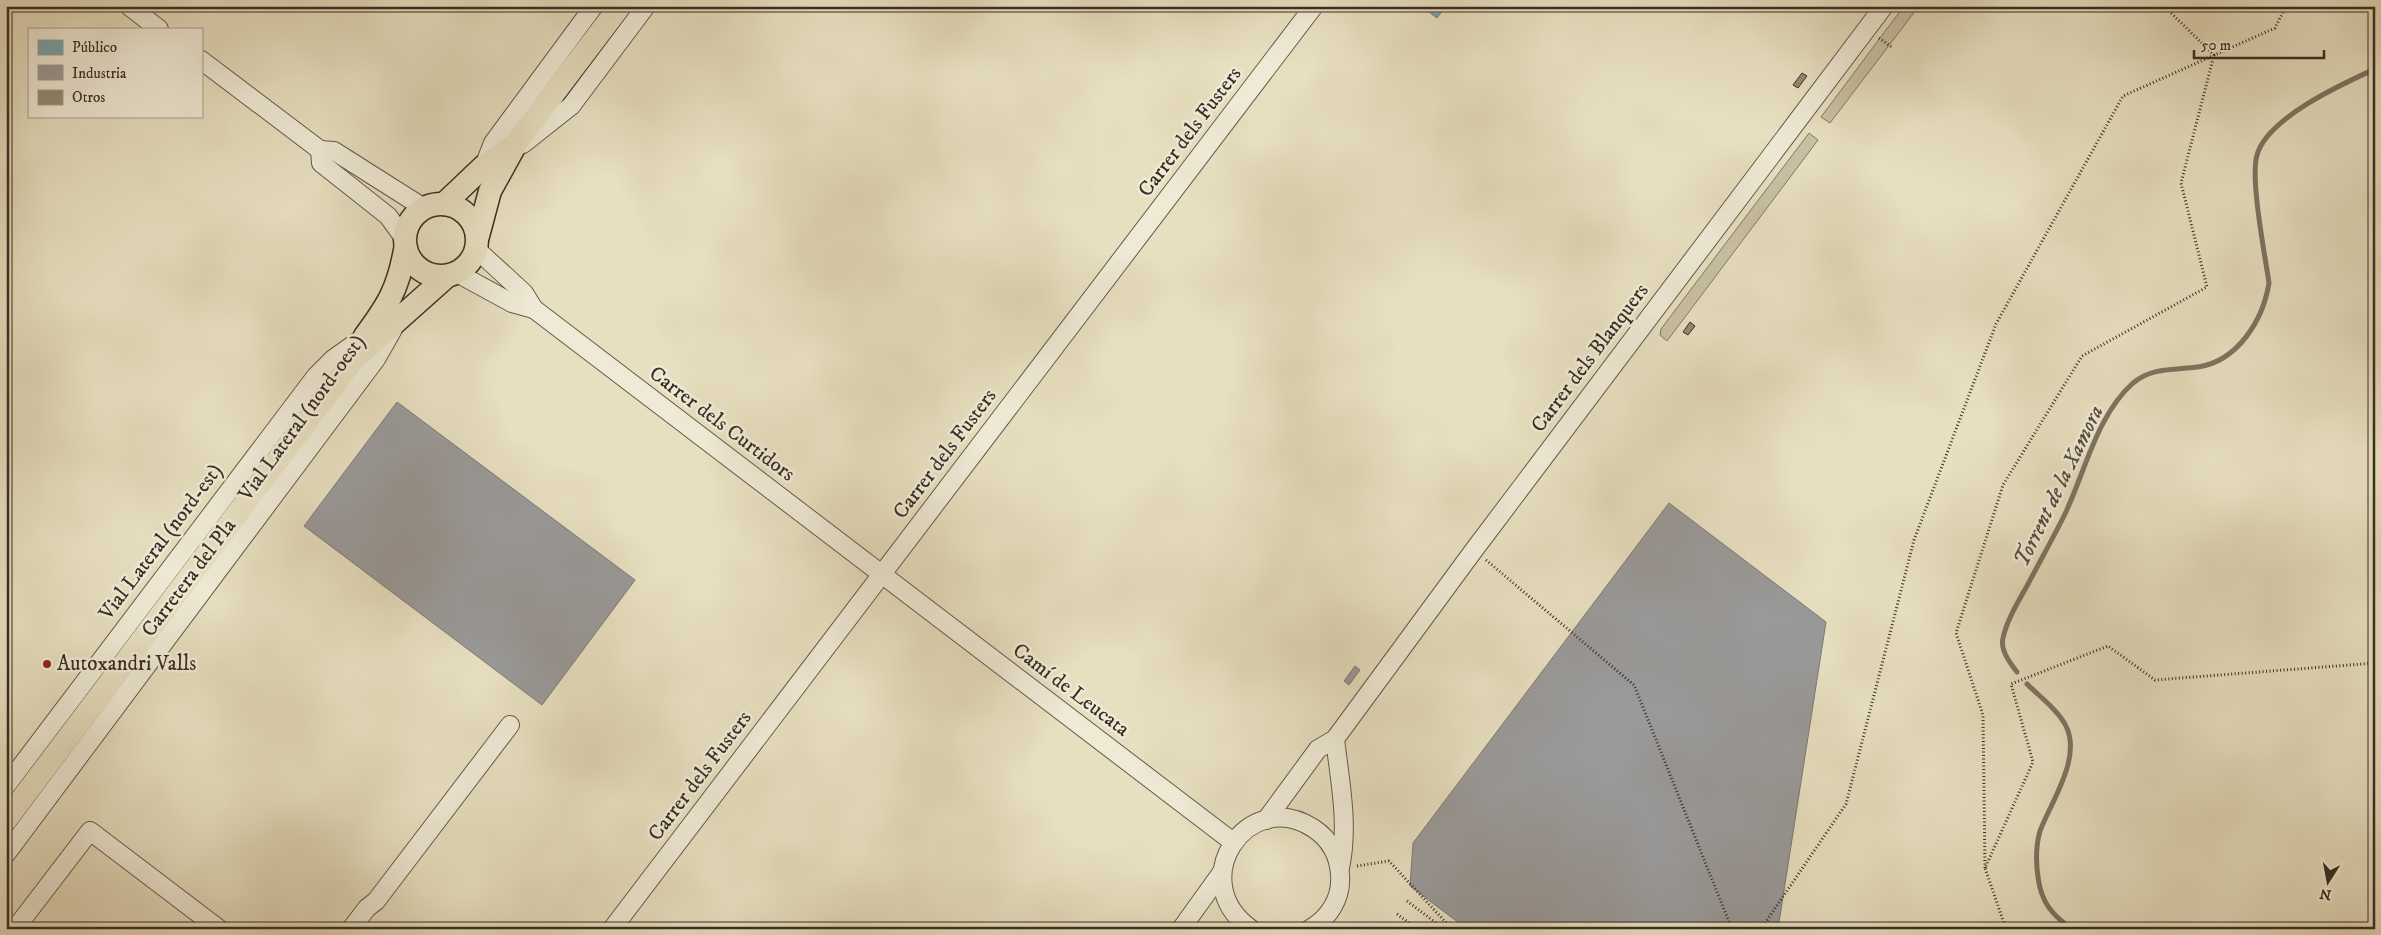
<svg xmlns="http://www.w3.org/2000/svg" width="2381" height="935" font-family="'IM FELL DW Pica',serif">
  <style>
    .green { fill: #c9c1a5; stroke: #817864 }
    .public { fill: #76a5af; stroke: #648185 }
    .industry { fill: #999; stroke: #7c7976 }
    .lines { fill: none; stroke-linecap: round; stroke-linejoin: round }
    .stream { stroke: #7e7461; stroke-width: 5 }
    .building { fill: #938a75; stroke: #392e23 }
    .minor-casing { stroke: #645a4a; stroke-width: 20 }
    .major-casing { stroke: #392e23; stroke-width: 25 }
    .path { stroke: #392e23; stroke-width: 3; stroke-dasharray: 1 2.5; stroke-linecap: butt }
    .minor { stroke: #efead6; stroke-width: 18 }
    .major { stroke: #e7dfc0; stroke-width: 22 }
    .poi-dot { fill: #8f2418; stroke: #efead6; stroke-width: 2 }
    .labels { text-anchor: middle; dominant-baseline: central; stroke-width: 5; stroke-linejoin: round; paint-order: stroke }
    .street-label { font-size: 21px; fill: #392e23; stroke: #efead6 }
    .poi-label { font-size: 21px; fill: #392e23; stroke: #efead6; text-anchor: start }
    .water-label { font-size: 22px; font-style: italic; fill: #564b3d; stroke: #efead6 }
  </style>
  <rect width="100%" height="100%" fill="#e7dfc0"/>
  <filter id="stains"><feTurbulence type="fractalNoise" baseFrequency=".004" numOctaves="4"/><feColorMatrix values="0 0 0 0 .2 0 0 0 0 .09 0 0 0 0 .02 0 0 0 .5 -.17"/></filter>
  <radialGradient id="worn" r=".72"><stop offset=".6" stop-color="#630" stop-opacity="0"/><stop offset="1" stop-color="#630" stop-opacity=".3"/></radialGradient>
  <g class="green">
    <polygon points="1904,6 1919,6 1830,123 1821,117"/>
    <polygon points="1809,133 1818,140 1667,341 1660,335 1661,329"/>
  </g>
  <polygon class="public" points="1421,6 1446,6 1437,18"/>
  <g class="industry">
    <polygon points="397,402 635,580 542,705 304,526"/>
    <polygon points="1669,503 1826,622 1778,929 1467,929 1410,886 1413,843"/>
    <polygon points="1355,666 1360,670 1349,685 1344,681"/>
  </g>
  <g class="lines">
    <g class="stream">
      <path d="M2017,672C2010,663 2000,650 2003,638C2007,620 2018,602 2027,586C2039,563 2052,540 2064,516C2085,473 2096,416 2133,383C2152,367 2175,370 2198,367C2238,361 2263,320 2269,283C2265,255 2250,179 2257,155C2267,118 2342,84 2375,69"/>
      <path d="M2027,684C2039,696 2058,710 2066,726C2082,758 2051,802 2040,831C2036,845 2036,863 2038,877C2041,902 2052,915 2072,929"/>
    </g>
  </g>
  <g class="building">
    <polygon points="1802,73 1807,76 1798,88 1793,85"/>
    <polygon points="1690,322 1695,326 1688,335 1683,332"/>
  </g>
  <g class="lines">
    <g class="minor-casing">
      <g id="minor">
        <polyline points="129,6 159,29"/>
        <polyline points="201,60 320,150 334,151 424,208"/>
        <polyline points="523,144 571,106 646,6"/>
        <polyline points="320,150 321,163 388,216 404,238"/>
        <polyline points="484,166 493,143 594,6"/>
        <polyline points="476,249 524,293 534,309 1233,842"/>
        <polyline points="457,273 512,303 534,309"/>
        <path d="M1335,739C1340,782 1349,825 1340,868"/>
        <polyline points="6,786 316,376 333,359 364,337"/>
        <polyline points="1266,820 1318,749 1335,739 1474,550 1884,6"/>
        <polyline points="6,854 376,359 393,329"/>
        <polyline points="23,929 18,925 90,831 219,929"/>
        <polyline points="351,929 367,908 376,901 510,725"/>
        <polyline points="612,929 1314,6"/>
        <polyline points="1181,929 1222,872"/>
        <path d="M1251,929C1184,882 1247,786 1313,828C1330,839 1339,856 1340,875C1342,898 1329,918 1310,929"/>
      </g>
    </g>
    <g class="major-casing">
      <g id="major">
        <circle cx="441" cy="240" r="36"/>
        <polyline points="444,204 484,166 510,148"/>
        <polyline points="478,236 490,191 517,142 620,6"/>
        <path d="M365,336C388,305 398,289 405,250"/>
        <polyline points="6,820 353,360 446,277"/>
      </g>
    </g>
    <g class="path">
      <polyline points="1879,38 1893,48"/>
      <polyline points="1486,560 1634,685 1732,929"/>
      <polyline points="1357,866 1389,861 1452,929"/>
      <polyline points="1985,868 1983,715 1956,633 2003,485 2082,356 2207,287 2181,183 2214,55 2164,6"/>
      <polyline points="1407,901 1444,929"/>
      <polyline points="1397,914 1417,929"/>
      <polyline points="1761,929 1846,804 1914,540 1996,324 2123,96 2275,28 2286,6"/>
      <polyline points="2006,929 1985,868 2033,762 2011,684 2108,646 2155,680 2375,663"/>
    </g>
    <use href="#minor" class="minor"/>
    <use href="#major" class="major"/>
  </g>
  <circle class="poi-dot" cx="47" cy="664" r="5"/>
  <g class="labels">
    <g class="street-label">
      <text transform="translate(1190 132) rotate(-53)">Carrer dels Fusters</text>
      <text transform="translate(1590 358) rotate(-53)">Carrer dels Blanquers</text>
      <text transform="translate(302 418) rotate(-54)">Vial Lateral (nord-oest)</text>
      <text transform="translate(722 424) rotate(37)">Carrer dels Curtidors</text>
      <text transform="translate(945 454) rotate(-53)">Carrer dels Fusters</text>
      <text transform="translate(161 542) rotate(-53)">Vial Lateral (nord-est)</text>
      <text transform="translate(189 578) rotate(-53)">Carretera del Pla</text>
      <text transform="translate(1071 690) rotate(37)">Camí de Leucata</text>
      <text transform="translate(700 776) rotate(-53)">Carrer dels Fusters</text>
    </g>
    <g class="poi-label">
      <text x="57" y="664">Autoxandri Valls</text>
    </g>
    <g class="water-label">
      <text transform="translate(2059 486) rotate(-64)">Torrent de la Xamora</text>
    </g>
  </g>
  <rect width="2381" height="935" fill="none" stroke="#e7dfc0" stroke-width="25"/>
  <rect x="8" y="8" width="2366" height="920" fill="none" stroke="#392e23" stroke-width="2.5"/>
  <rect x="12" y="12" width="2356" height="910" fill="none" stroke="#392e23"/>
  <rect x="28" y="28" width="175" height="90" fill="#efead6" stroke="#a69f8e"/>
  <rect x="38" y="40" width="25" height="15" fill="#76a5af" stroke="#a69f8e"/>
  <text x="72" y="52" font-size="15" fill="#392e23">Público</text>
  <rect x="38" y="65" width="25" height="15" fill="#999999" stroke="#a69f8e"/>
  <text x="72" y="78" font-size="15" fill="#392e23">Industria</text>
  <rect x="38" y="90" width="25" height="15" fill="#938a75" stroke="#a69f8e"/>
  <text x="72" y="102" font-size="15" fill="#392e23">Otros</text>
  <g transform="translate(2328 882) rotate(191)" stroke="#efead6" stroke-width="4" paint-order="stroke">
  <path d="M0-4L9 19L0 12L-9 19Z" fill="#392e23"/>
  <text y="-8" font-size="14" font-weight="bold" text-anchor="middle" fill="#392e23">N</text>
  </g>
  <path d="M2194 50v8h130v-8" fill="none" stroke="#392e23" stroke-width="2.5"/>
  <text x="2201" y="50" font-size="15" fill="#392e23" stroke="#efead6" stroke-width="4" paint-order="stroke">50 m</text>
  <rect width="100%" height="100%" filter="url(#stains)"/>
  <rect width="100%" height="100%" fill="url(#worn)"/>
</svg>
